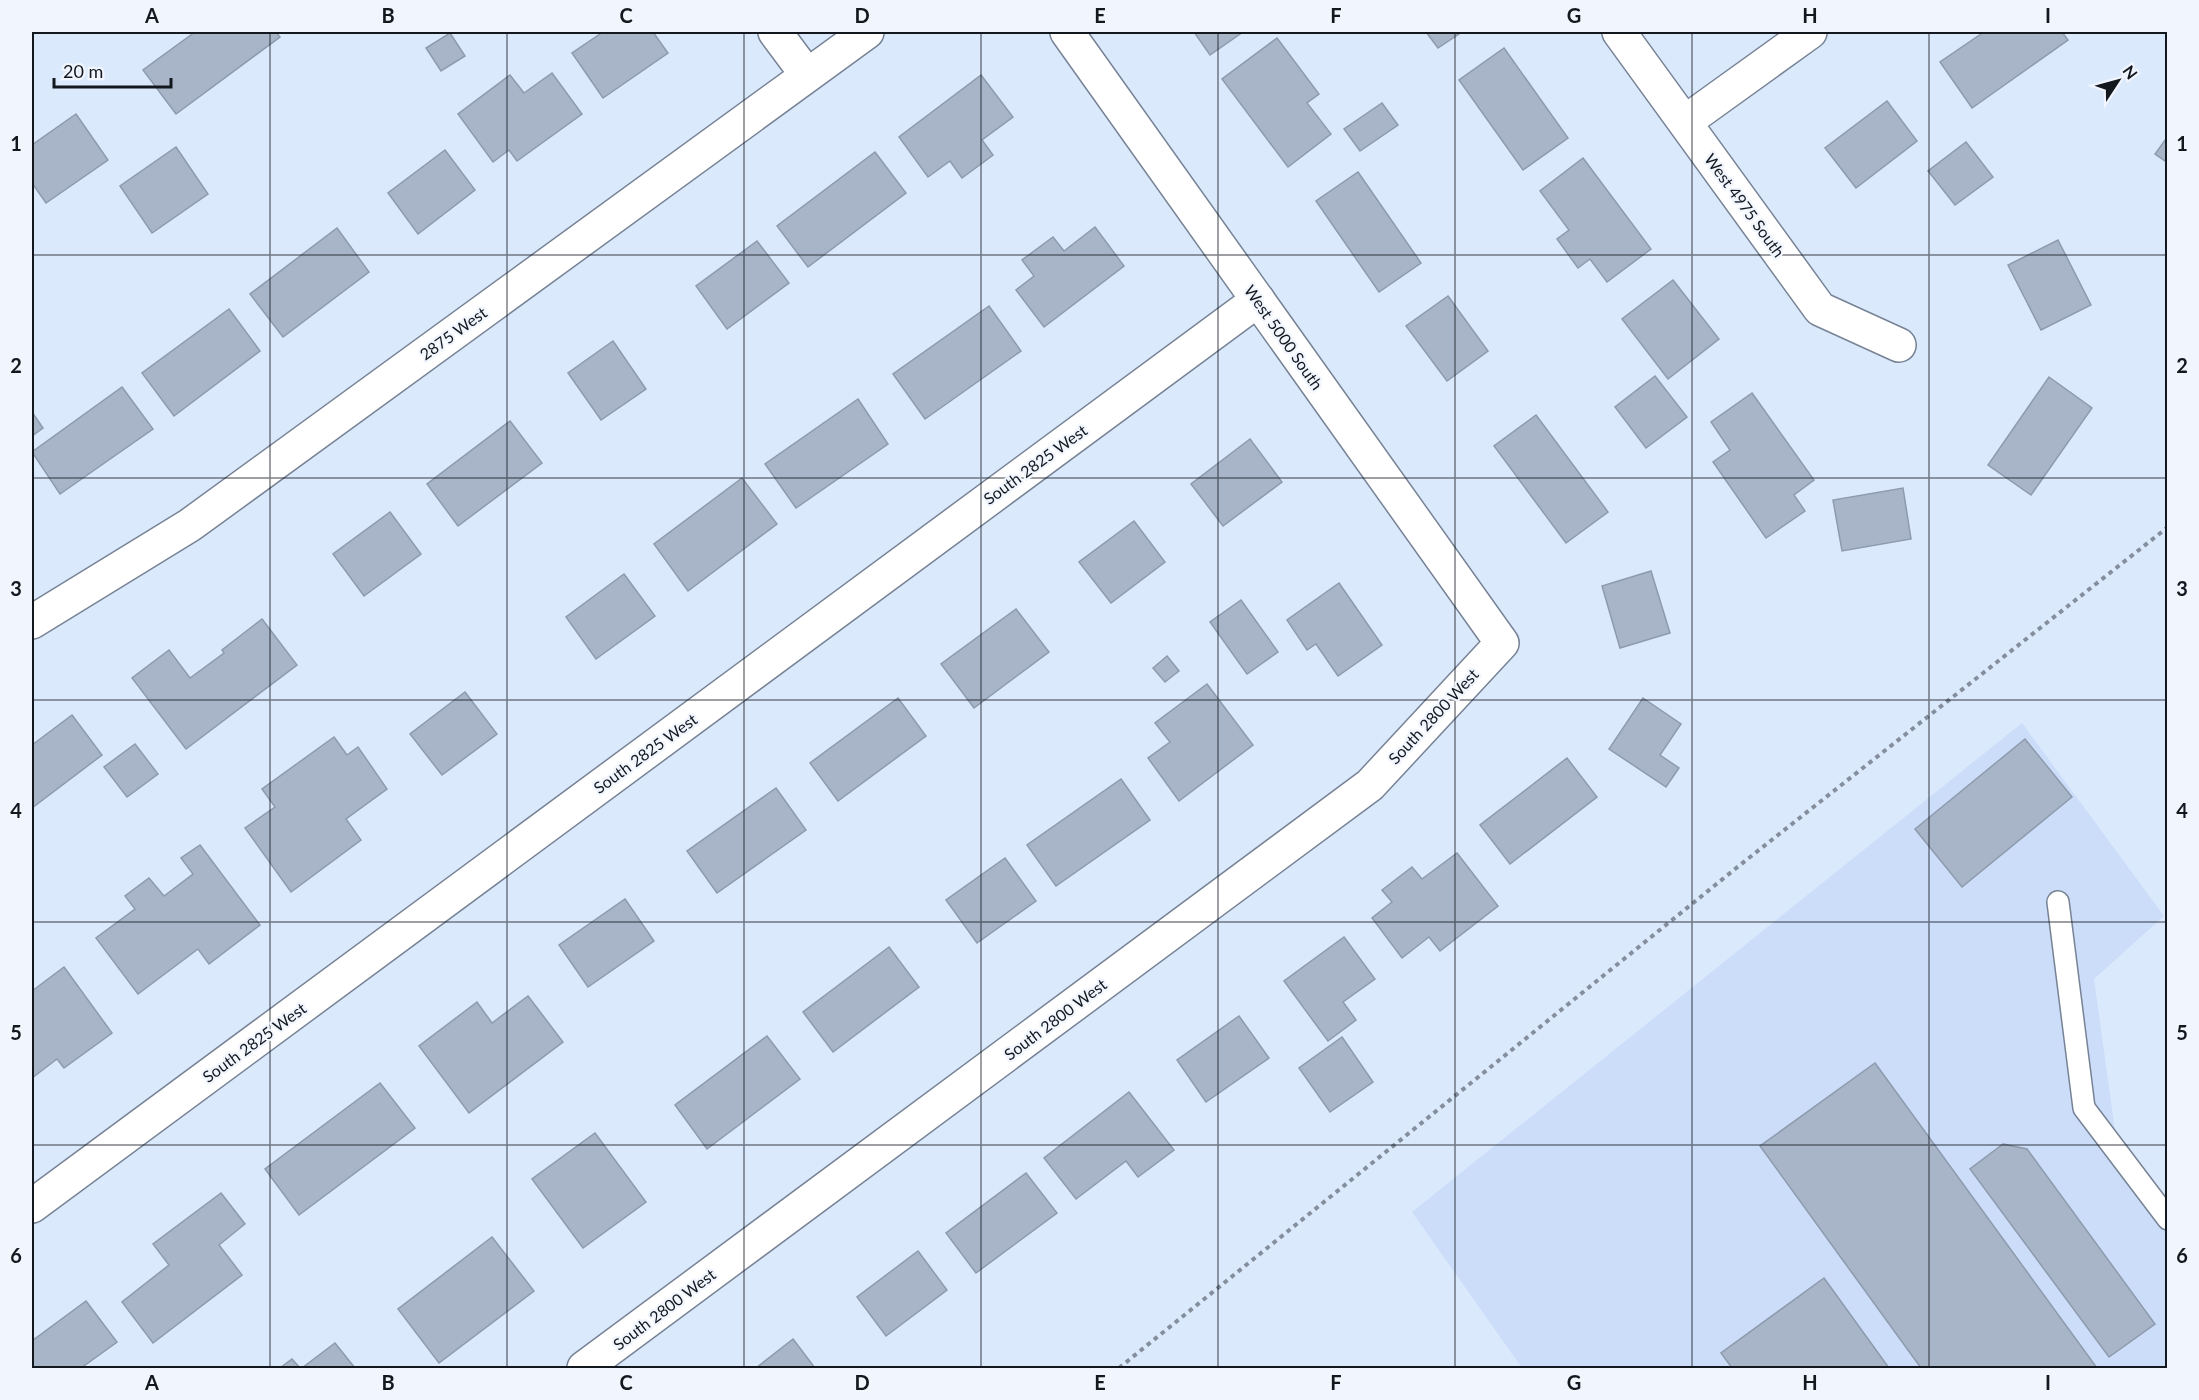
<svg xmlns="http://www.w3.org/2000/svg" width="2199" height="1400" font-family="Lato,sans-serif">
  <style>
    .built { fill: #cbddf8 }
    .building { fill: #a8b5c9; stroke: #8e9aad; stroke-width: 1.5 }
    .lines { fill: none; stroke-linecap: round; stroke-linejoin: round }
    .service-casing { stroke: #778395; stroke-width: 24 }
    .minor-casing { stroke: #778395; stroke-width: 36 }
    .path { stroke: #848e9c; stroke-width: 4; stroke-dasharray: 4.5 4.5; stroke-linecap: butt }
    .service { stroke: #fff; stroke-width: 21 }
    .minor { stroke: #fff; stroke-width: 33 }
    .grid { fill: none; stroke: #13181f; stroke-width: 1.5; stroke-opacity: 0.55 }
    .labels { text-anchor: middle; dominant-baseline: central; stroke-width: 4.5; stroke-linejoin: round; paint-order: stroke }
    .street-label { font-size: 16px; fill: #13181f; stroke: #f0f5fe }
    .neatline { fill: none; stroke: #13181f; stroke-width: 2 }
    .grid-label { font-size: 20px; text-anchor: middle; font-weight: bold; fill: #13181f }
  </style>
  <rect width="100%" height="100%" fill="#dbe9fd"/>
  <polygon class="built" points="2022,723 2164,916 2094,979 2116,1138 2167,1208 2167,1368 1522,1368 1412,1212"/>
  <g class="building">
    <polygon points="195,32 276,32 280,37 176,114 143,70"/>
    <polygon points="603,32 653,32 668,53 603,98 572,53"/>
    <polygon points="1194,32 1243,32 1210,55"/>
    <polygon points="1426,32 1462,32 1438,48"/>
    <polygon points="1984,32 2062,32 2068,40 1972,108 1940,62"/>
    <polygon points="450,33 465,56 441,71 426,48"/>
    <polygon points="1277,38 1319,94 1307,103 1331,134 1288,167 1222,79"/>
    <polygon points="1504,48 1568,138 1523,170 1459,80"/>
    <polygon points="552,73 582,114 517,161 509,150 493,162 458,114 510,75 524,93"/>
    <polygon points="981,75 1013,117 982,140 993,155 962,178 950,161 928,177 899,137"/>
    <polygon points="1887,101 1917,141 1856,188 1825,148"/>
    <polygon points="1382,103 1398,125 1360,151 1344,129"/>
    <polygon points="76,114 108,160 46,203 32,183 32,145"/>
    <polygon points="2168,136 2168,163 2155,154"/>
    <polygon points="1966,142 1993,177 1955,205 1928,171"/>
    <polygon points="176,147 208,194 152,233 120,186"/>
    <polygon points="445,150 475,190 418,234 388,193"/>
    <polygon points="875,152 906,193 808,267 777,226"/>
    <polygon points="1583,158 1651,249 1607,282 1590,259 1578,268 1557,239 1569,230 1540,191"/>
    <polygon points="1358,172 1421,263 1379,292 1316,201"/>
    <polygon points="1095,227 1124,266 1044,327 1016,290 1034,276 1022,260 1053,237 1064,251"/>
    <polygon points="337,228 369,272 283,337 250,294"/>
    <polygon points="2058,240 2091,305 2041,330 2008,265"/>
    <polygon points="757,241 789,283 727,329 696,286"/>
    <polygon points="1673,280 1719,339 1668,379 1622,319"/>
    <polygon points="1448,296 1488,351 1447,381 1406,326"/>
    <polygon points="989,306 1021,351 925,419 893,374"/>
    <polygon points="229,309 260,351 174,416 142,373"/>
    <polygon points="613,341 646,389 601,420 568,373"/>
    <polygon points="1655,376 1687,417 1646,448 1615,407"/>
    <polygon points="2049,377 2092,408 2031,495 1988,465"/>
    <polygon points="122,387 153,429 60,494 32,452"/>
    <polygon points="1752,393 1814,480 1794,495 1805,511 1766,538 1713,462 1730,450 1711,422"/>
    <polygon points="858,399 888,444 796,508 765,464"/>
    <polygon points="32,412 43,428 32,436"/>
    <polygon points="1536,415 1608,512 1566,543 1494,446"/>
    <polygon points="510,421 542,463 458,526 427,484"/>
    <polygon points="1250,439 1282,482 1223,526 1191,484"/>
    <polygon points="742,478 777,524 688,591 654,544"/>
    <polygon points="1903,488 1911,539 1842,551 1833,500"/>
    <polygon points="390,512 421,554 364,596 333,554"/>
    <polygon points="1134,521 1165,562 1111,603 1079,562"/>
    <polygon points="1651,571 1670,633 1620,648 1602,586"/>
    <polygon points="624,574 655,616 596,659 566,617"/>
    <polygon points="1339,583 1382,645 1338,676 1316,644 1307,650 1287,620"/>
    <polygon points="1241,600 1278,652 1247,674 1210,622"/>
    <polygon points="1016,609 1049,652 974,708 941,664"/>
    <polygon points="262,619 297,665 186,749 132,678 169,650 190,678 224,653 222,650"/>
    <polygon points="1167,656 1179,671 1165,682 1153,668"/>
    <polygon points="1207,684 1253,745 1179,801 1148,758 1170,742 1155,723"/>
    <polygon points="465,692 497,734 442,775 410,734"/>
    <polygon points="898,698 926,736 838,801 810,763"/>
    <polygon points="1643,698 1681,724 1660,755 1679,768 1666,787 1609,749"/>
    <polygon points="72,715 102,755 32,808 32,745"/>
    <polygon points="334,737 347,755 358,747 387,789 346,819 361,840 291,892 245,828 275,807 262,789"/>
    <polygon points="2025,739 2072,797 1962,887 1915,829"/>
    <polygon points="135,744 158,774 127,797 104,767"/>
    <polygon points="1567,758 1597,797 1510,864 1480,825"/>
    <polygon points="1121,779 1150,820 1056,886 1027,845"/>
    <polygon points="776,788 806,830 717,893 687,851"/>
    <polygon points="200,845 260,925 209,964 198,949 138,994 96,938 135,909 125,896 149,878 164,896 193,874 181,858"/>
    <polygon points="1457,853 1498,906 1440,951 1429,937 1402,958 1372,918 1392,902 1382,890 1412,867 1422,879"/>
    <polygon points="1005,858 1036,901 977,943 946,900"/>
    <polygon points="625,899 654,941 588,987 559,945"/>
    <polygon points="1344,937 1375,979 1343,1002 1356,1020 1328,1041 1284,981"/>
    <polygon points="889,947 919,987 833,1052 803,1012"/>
    <polygon points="64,967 112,1033 64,1068 57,1059 32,1078 32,991"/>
    <polygon points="528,996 563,1042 469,1113 419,1046 477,1002 492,1023"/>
    <polygon points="1239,1016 1269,1058 1206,1102 1177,1060"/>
    <polygon points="767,1036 800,1079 707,1149 675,1105"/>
    <polygon points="1342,1037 1373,1082 1330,1112 1299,1068"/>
    <polygon points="1875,1063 2097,1368 1921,1368 1760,1146"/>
    <polygon points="380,1083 415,1128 299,1215 265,1169"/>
    <polygon points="1129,1092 1174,1150 1138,1177 1126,1161 1076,1199 1044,1158"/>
    <polygon points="595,1133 646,1202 583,1248 532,1179"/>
    <polygon points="2003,1144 2027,1149 2155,1324 2109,1357 1970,1169"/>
    <polygon points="1026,1173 1057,1213 976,1273 946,1233"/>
    <polygon points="221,1193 245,1224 219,1245 242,1275 153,1343 122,1302 169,1265 153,1244"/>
    <polygon points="492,1237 534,1291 439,1363 398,1309"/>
    <polygon points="918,1251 947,1290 886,1336 857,1297"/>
    <polygon points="1824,1278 1889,1368 1732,1368 1721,1353"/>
    <polygon points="86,1301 117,1342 81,1368 32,1368 32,1341"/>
    <polygon points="793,1339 815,1368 756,1368"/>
    <polygon points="335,1343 355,1368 302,1368"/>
    <polygon points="292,1359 300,1368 280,1368"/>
  </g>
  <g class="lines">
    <g class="service-casing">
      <polyline id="service" points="2058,902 2084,1108 2168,1219"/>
    </g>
    <g class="minor-casing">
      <g id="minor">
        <polyline points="775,32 807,75"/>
        <polyline points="1619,32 1820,309 1899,345"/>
        <polyline points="1685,122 1810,32"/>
        <polyline points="32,622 190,525 867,32"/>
        <polyline points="32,1206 1258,300"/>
        <polyline points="584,1368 1370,785 1502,643 1067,32"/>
      </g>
    </g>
    <polyline class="path" points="1119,1368 1740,865 2168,527"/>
    <use href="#service" class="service"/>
    <use href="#minor" class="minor"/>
  </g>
  <path class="grid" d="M270,32V1368M507,32V1368M744,32V1368M981,32V1368M1218,32V1368M1455,32V1368M1692,32V1368M1929,32V1368M32,255H2168M32,478H2168M32,700H2168M32,922H2168M32,1145H2168"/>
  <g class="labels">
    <g class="street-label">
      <text transform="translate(1745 205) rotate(54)">West 4975 South</text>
      <text transform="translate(453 333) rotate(-36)">2875 West</text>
      <text transform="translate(1284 337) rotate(55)">West 5000 South</text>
      <text transform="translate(1035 464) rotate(-36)">South 2825 West</text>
      <text transform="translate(1433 716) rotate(-47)">South 2800 West</text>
      <text transform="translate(645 753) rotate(-36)">South 2825 West</text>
      <text transform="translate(1055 1019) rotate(-37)">South 2800 West</text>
      <text transform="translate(254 1042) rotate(-36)">South 2825 West</text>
      <text transform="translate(664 1309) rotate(-37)">South 2800 West</text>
    </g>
  </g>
  <rect width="2199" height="1400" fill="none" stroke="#f0f5fe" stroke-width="66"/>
  <g transform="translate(2118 81) rotate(54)" stroke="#f0f5fe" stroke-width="4.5" paint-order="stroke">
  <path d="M0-4.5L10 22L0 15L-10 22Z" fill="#13181f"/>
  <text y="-9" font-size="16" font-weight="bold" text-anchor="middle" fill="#13181f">N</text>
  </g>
  <path d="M54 78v9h117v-9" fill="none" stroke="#13181f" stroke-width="3"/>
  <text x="63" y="78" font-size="18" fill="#13181f" stroke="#f0f5fe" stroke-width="4.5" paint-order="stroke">20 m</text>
  <rect x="33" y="33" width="2133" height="1334" class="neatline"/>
  <g class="grid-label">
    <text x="152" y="23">A</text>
    <text x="388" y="23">B</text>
    <text x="626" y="23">C</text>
    <text x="862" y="23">D</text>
    <text x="1100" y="23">E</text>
    <text x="1336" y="23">F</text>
    <text x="1574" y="23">G</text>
    <text x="1810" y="23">H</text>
    <text x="2048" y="23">I</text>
    <text x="16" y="151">1</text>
    <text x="2182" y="151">1</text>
    <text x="16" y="373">2</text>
    <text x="2182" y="373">2</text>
    <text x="16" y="596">3</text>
    <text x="2182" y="596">3</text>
    <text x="16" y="818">4</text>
    <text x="2182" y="818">4</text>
    <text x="16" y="1040">5</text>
    <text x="2182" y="1040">5</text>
    <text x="16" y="1263">6</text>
    <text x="2182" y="1263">6</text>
    <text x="152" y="1390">A</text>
    <text x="388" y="1390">B</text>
    <text x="626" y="1390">C</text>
    <text x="862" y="1390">D</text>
    <text x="1100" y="1390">E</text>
    <text x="1336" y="1390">F</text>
    <text x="1574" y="1390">G</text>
    <text x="1810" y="1390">H</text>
    <text x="2048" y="1390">I</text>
  </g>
</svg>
